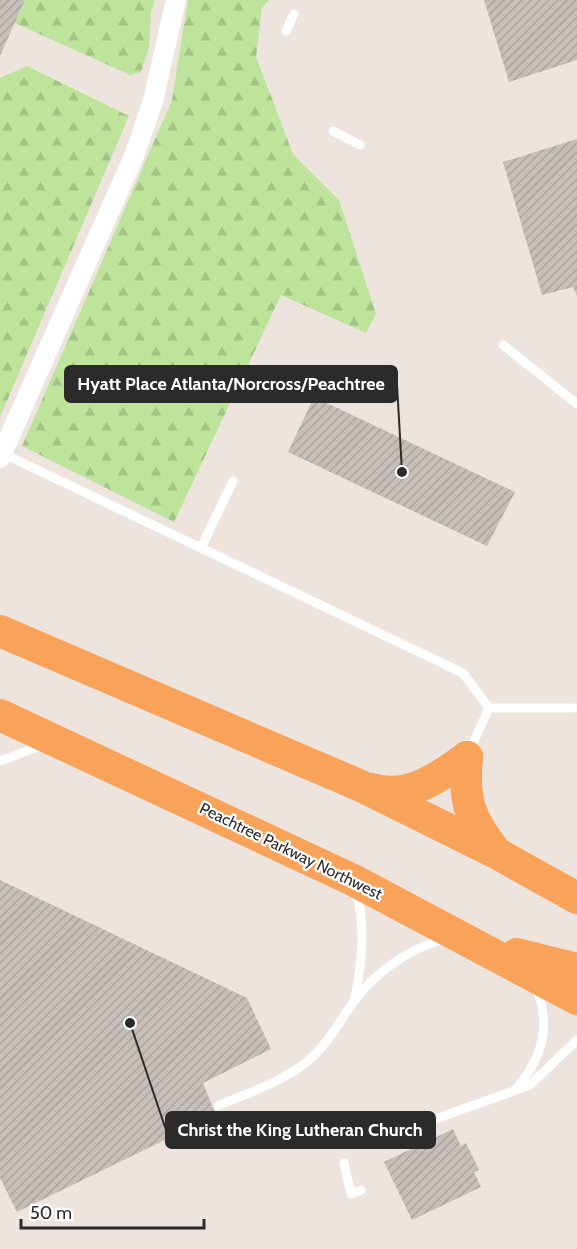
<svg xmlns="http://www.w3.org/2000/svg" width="577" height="1249" font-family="Cabin,sans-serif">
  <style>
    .forest { fill: url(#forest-firs) }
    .building { fill: url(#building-hatch) }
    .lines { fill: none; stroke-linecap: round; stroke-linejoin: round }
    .service { stroke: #fff; stroke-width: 9 }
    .minor { stroke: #fff; stroke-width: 20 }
    .trunk { stroke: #f8a25a; stroke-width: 32 }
    .labels { text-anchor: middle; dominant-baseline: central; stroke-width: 4.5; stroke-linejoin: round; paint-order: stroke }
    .street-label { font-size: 16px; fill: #2b2b2b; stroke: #fff }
    .leader { fill: none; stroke: #2b2b2b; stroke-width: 2 }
    .callout-dot { fill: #2b2b2b; stroke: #fff; stroke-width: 2 }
    .callout { fill: #2b2b2b; stroke: #2b2b2b; stroke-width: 2 }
    .callout-label { font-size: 18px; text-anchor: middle; font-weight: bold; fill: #fff }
  </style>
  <defs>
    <pattern id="forest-firs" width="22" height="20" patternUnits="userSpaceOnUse" patternTransform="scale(1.5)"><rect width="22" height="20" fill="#bde49a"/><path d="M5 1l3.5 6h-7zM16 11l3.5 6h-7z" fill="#a3c485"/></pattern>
    <pattern id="building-hatch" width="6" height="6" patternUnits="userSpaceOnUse" patternTransform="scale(1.5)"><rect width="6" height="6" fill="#c6bfb9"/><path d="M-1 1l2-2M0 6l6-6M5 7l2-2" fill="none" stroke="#aaa49f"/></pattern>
  </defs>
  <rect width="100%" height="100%" fill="#ede4dd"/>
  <g class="forest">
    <polygon points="25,0 155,0 151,12 149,47 141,72 130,75 15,23"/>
    <polygon points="188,0 269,0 262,8 256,57 293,154 339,200 376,314 366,333 281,295 174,522 22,446 172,100"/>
    <polygon points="27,66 129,116 0,417 0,78"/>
  </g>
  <g class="building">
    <polygon points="0,0 25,0 0,56"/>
    <polygon points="484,0 577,0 577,60 509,82"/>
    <polygon points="577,139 577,296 573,287 542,295 503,162"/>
    <polygon points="314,397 515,492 487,546 288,452"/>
    <polygon points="0,880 247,998 271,1049 203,1083 216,1115 17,1212 0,1178"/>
    <polygon points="453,1129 461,1146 466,1143 479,1170 474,1172 481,1187 412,1220 384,1162"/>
  </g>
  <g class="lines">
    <g class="service">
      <polyline points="286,31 294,14"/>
      <polyline points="333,131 360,145"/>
      <polyline points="503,345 577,404"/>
      <polyline points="2,453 463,673 489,708"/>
      <polyline points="201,548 233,481"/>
      <polyline points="489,708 574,708"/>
      <polyline points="469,752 489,708"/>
      <polyline points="0,761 43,745"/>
      <path d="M355,998C362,960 366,928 356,890"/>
      <path d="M517,1088C542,1058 552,1026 536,988"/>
      <path d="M218,1106C247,1093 279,1083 304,1064C327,1047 339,1021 355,1000C377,971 410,948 445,939"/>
      <polyline points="438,1118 530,1085 577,1040"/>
      <polyline points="344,1163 351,1194 361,1190"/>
    </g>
    <polyline class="minor" points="0,458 134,156 153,101 176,0"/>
    <g class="trunk">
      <polyline points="0,631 361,786 498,854 577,898"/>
      <polyline points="0,715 353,880 577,999"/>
      <path d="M467,757C463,800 469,818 496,852"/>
      <path d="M372,789C408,800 440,777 467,757"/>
      <polyline points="517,954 577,969"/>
    </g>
  </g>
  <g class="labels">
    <g class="street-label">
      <text transform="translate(291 851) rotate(26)">Peachtree Parkway Northwest</text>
    </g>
  </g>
  <path class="leader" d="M402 472L397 384M130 1023L166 1130"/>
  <g class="callout-dot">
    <circle cx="402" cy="472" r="6"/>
    <circle cx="130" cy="1023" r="6"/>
  </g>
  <g class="callout">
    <rect x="65" y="366" width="332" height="36" rx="6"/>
    <rect x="166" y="1112" width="269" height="36" rx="6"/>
  </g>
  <g class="callout-label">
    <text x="231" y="390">Hyatt Place Atlanta/Norcross/Peachtree</text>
    <text x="300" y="1136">Christ the King Lutheran Church</text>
  </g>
  <path d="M21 1219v9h183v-9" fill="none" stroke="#2b2b2b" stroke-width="3"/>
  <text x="30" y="1219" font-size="18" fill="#2b2b2b" stroke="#ffffff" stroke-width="4.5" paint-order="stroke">50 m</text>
</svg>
